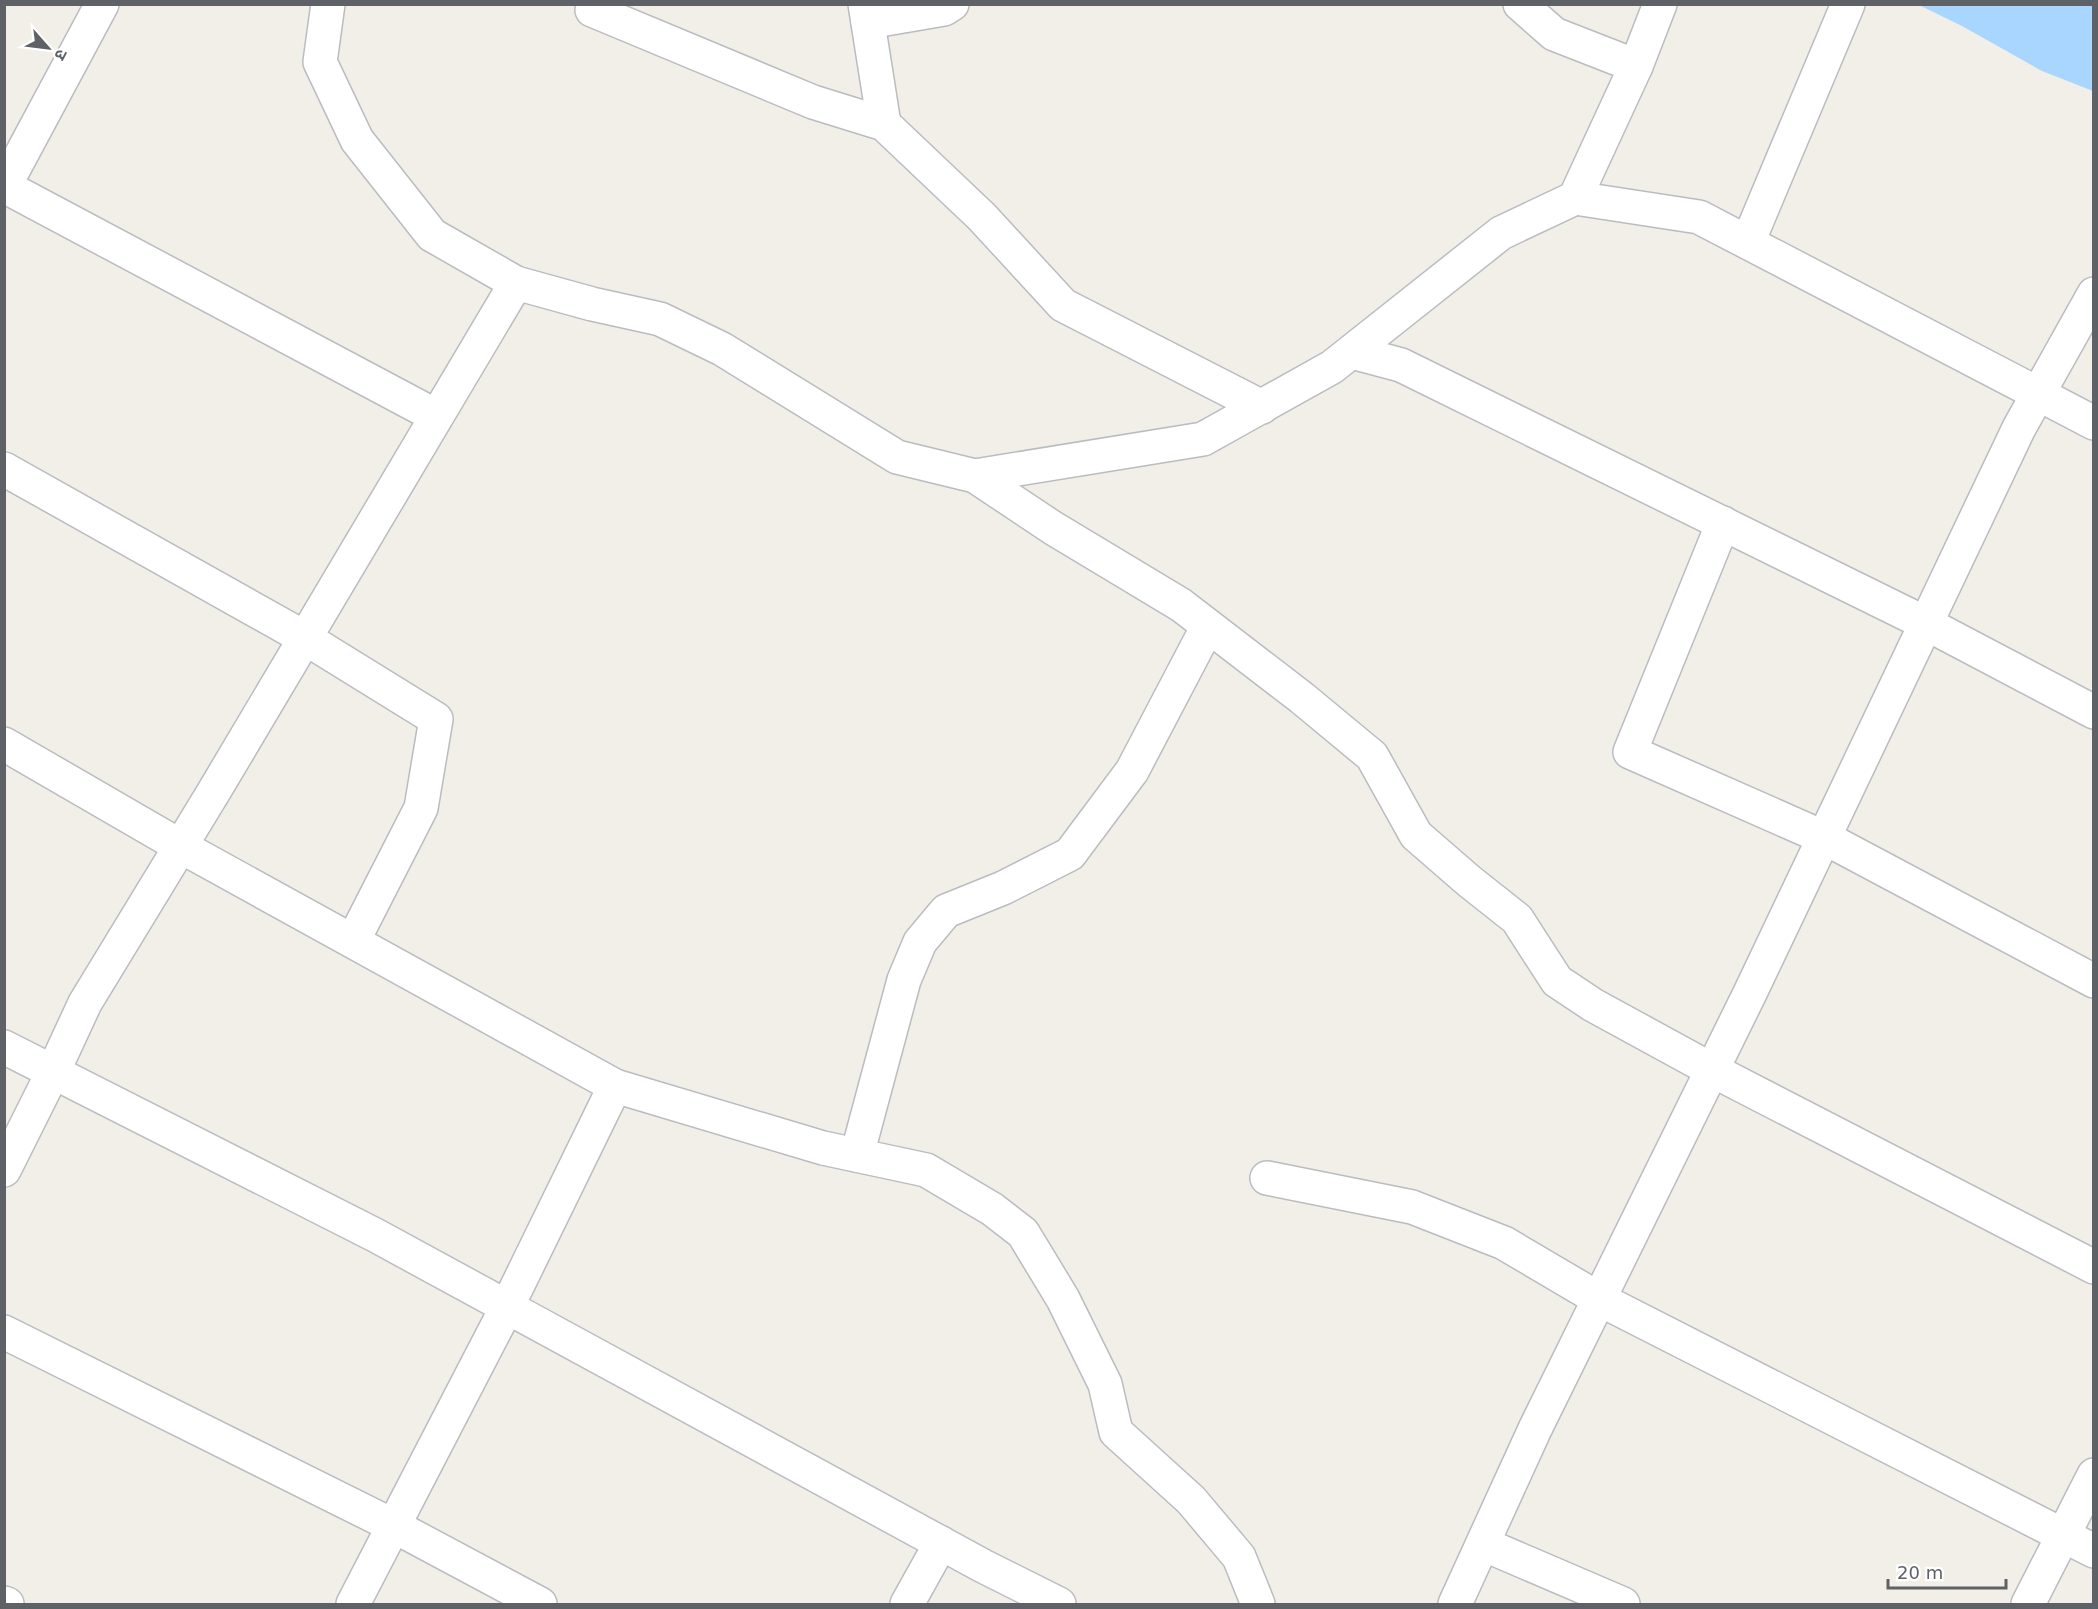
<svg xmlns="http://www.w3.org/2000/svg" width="2098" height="1609" font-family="'DejaVu Sans','Noto Sans Devanagari',sans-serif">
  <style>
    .water { fill: #a8d6ff }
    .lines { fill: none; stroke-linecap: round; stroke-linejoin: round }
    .street-casing { stroke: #b9bcc0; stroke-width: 36 }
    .secondary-casing { stroke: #babdc2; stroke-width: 36 }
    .street { stroke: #fff; stroke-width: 33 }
    .secondary { stroke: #fff; stroke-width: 33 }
  </style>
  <rect width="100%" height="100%" fill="#f1efe7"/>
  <polygon class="water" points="1919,5 2093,5 2093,91 2042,71 1962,26"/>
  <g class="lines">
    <g class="street-casing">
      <g id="street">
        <polyline points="328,4 320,62 357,140 432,235 516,283 592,304 660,319 722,349 897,457 975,476 1053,528 1181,605 1302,698 1372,756 1416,835 1469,881 1517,919 1557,981 1593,1005 1712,1070 2094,1267"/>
        <polyline points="865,4 884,124"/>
        <polyline points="1520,4 1554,34 1636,66"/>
        <polyline points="592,10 813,102 884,124 982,217 1063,305 1262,407"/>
        <polyline points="868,22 944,9 952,4"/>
        <polyline points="4,186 436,416"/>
        <polyline points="4,187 102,4"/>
        <polyline points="1575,198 1699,217 2094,423"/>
        <polyline points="1748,242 1848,4"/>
        <polyline points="1352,352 1401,365 1927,624 2094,712"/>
        <polyline points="4,469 305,638 436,719 421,808 353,941"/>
        <polyline points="975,476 1203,439 1332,367 1501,233 1575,198 1636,66 1660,4"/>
        <polyline points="1723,523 1630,752 1825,838 2094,981"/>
        <polyline points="4,744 180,846 615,1086 823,1148 926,1170 992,1209 1023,1233 1063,1299 1105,1384 1116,1432 1191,1500 1239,1557 1258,1604"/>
        <polyline points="857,1155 904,980 920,942 946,911 1003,888 1070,854 1132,771 1208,626"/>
        <polyline points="4,1170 53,1072 85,1003 216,788 516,283"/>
        <polyline points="1267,1178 1412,1207 1504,1243 1599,1299 2094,1551"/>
        <polyline points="4,1332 394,1526 540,1604"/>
        <polyline points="1483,1544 1623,1604"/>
        <polyline points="4,1603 7,1604"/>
        <polyline points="353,1604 507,1307 615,1086"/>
        <polyline points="907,1604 941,1543"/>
        <polyline points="1455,1604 1535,1429 1750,993 2019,428 2094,294"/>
        <polyline points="2028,1604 2094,1475"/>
      </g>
    </g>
    <g class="secondary-casing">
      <polyline id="secondary" points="4,1047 375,1235 983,1566 1059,1604"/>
    </g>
    <use href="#street" class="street"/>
    <use href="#secondary" class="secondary"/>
  </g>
  <rect width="2098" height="1609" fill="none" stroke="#5e6267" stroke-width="12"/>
  <g transform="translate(48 48) rotate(118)" stroke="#ffffff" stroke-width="4.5" paint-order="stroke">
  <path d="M0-4.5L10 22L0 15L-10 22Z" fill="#5e6267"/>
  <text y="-9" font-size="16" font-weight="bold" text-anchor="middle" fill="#5e6267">उ</text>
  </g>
  <path d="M1888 1579v9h118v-9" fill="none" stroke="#5e6267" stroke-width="3"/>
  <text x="1897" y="1579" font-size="18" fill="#5e6267" stroke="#ffffff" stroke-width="4.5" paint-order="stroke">20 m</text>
</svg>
